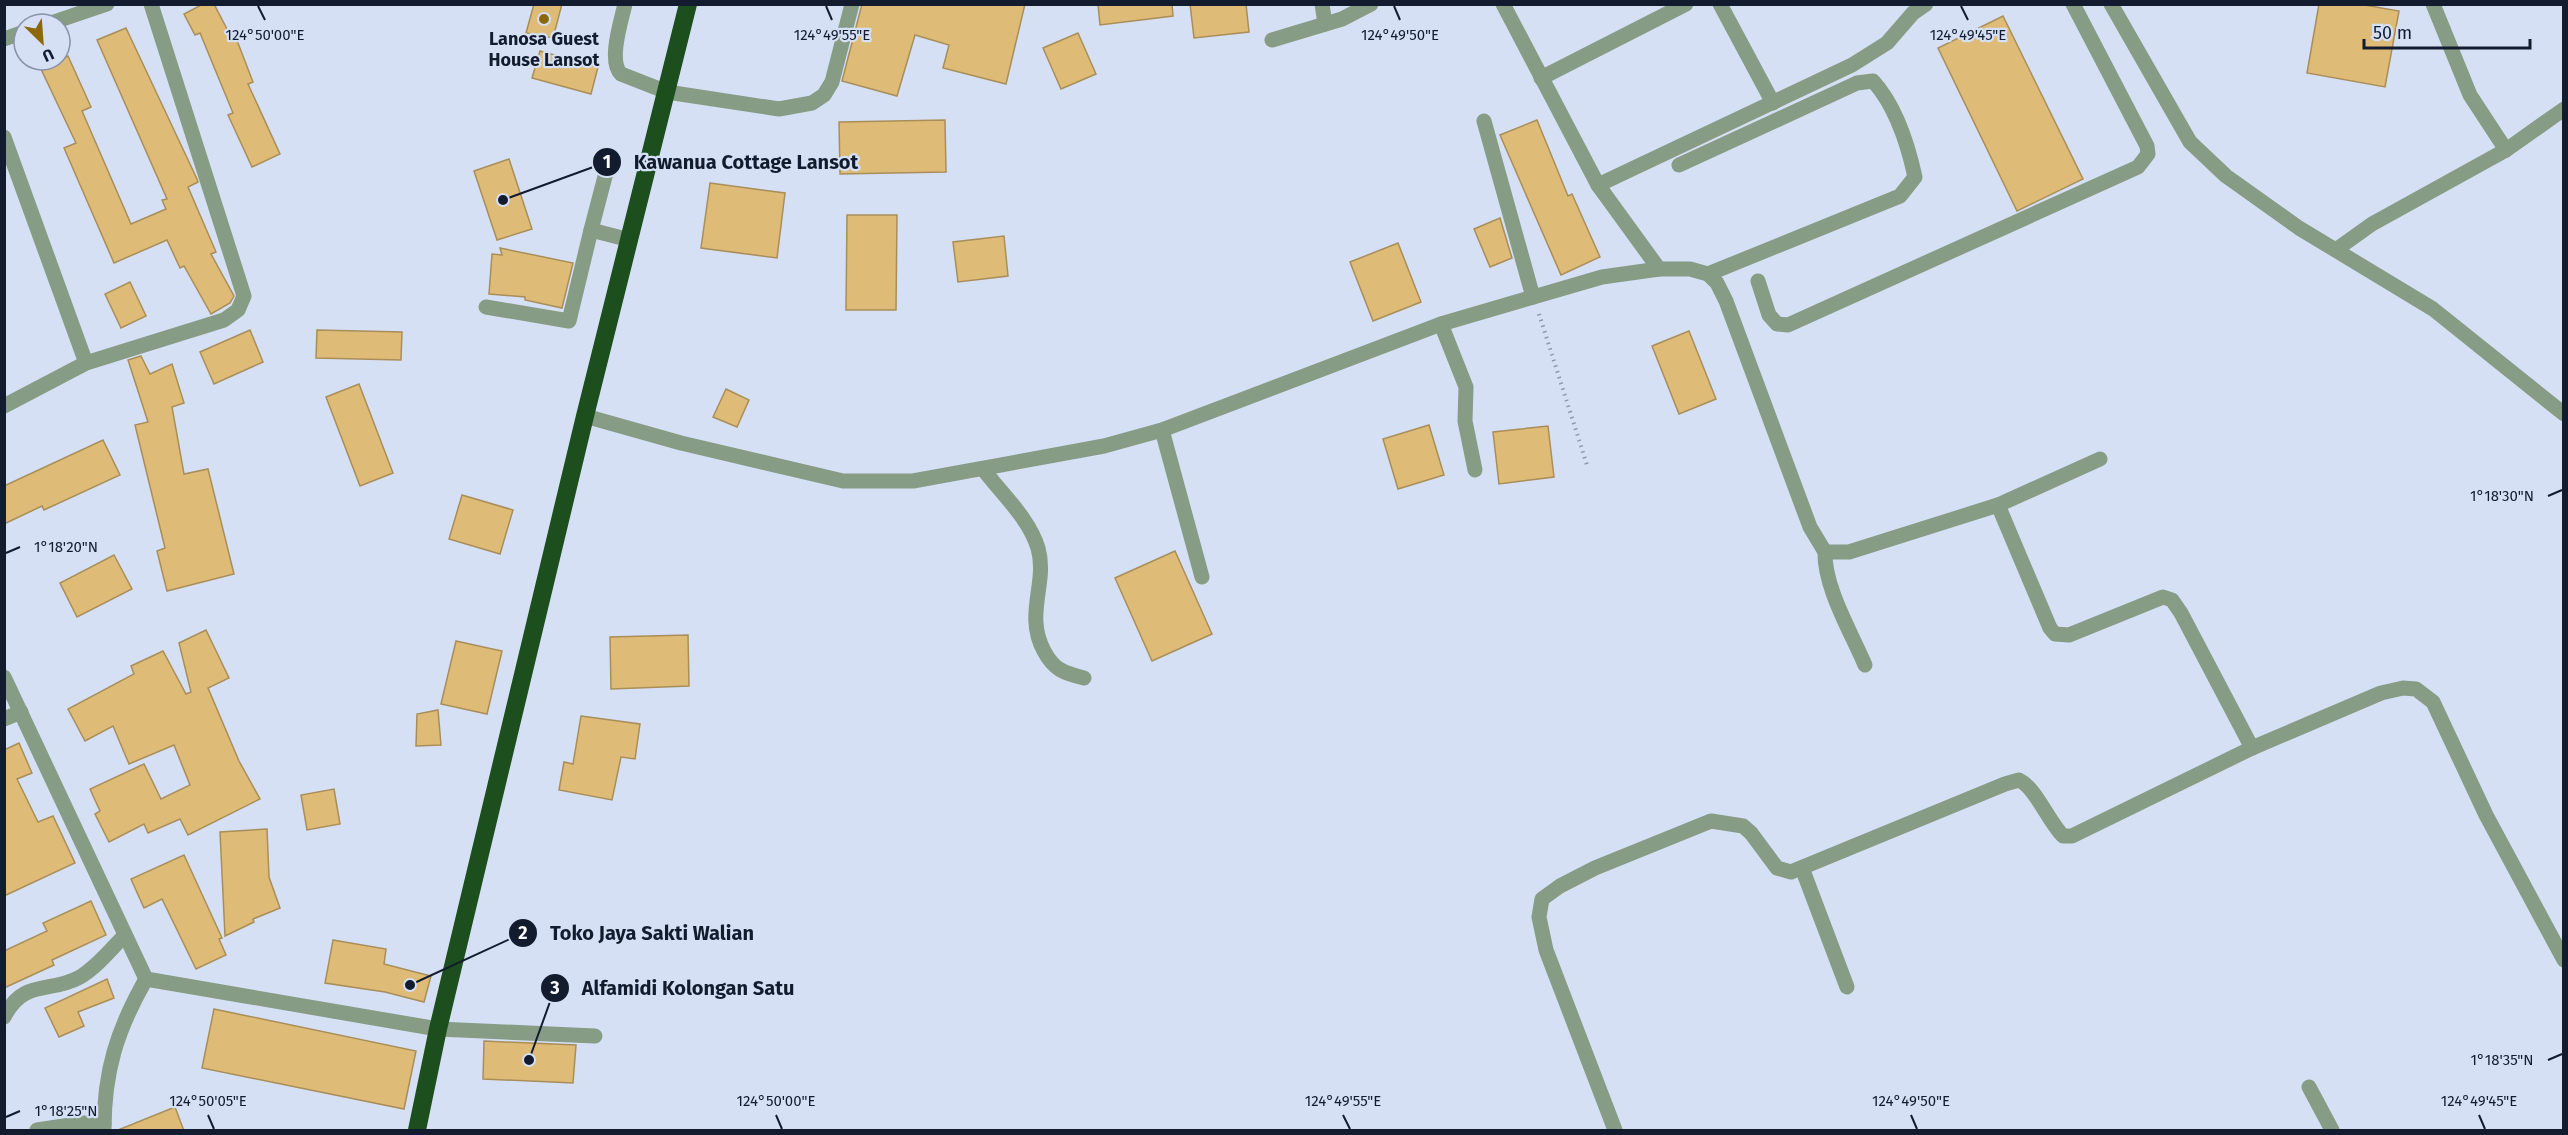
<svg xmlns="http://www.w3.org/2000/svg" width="2568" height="1135" font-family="'Fira Sans',sans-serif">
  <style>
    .building { fill: #debb77; stroke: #a98e59; stroke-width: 1.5 }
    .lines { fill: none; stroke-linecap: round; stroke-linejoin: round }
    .path { stroke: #909aaf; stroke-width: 4; stroke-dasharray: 1.5 4.5; stroke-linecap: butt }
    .minor { stroke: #869c84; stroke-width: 15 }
    .highway { stroke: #1d4f1e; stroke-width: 18 }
    .ticks { fill: none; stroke: #131c2f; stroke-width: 2 }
    .poi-dot { fill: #8d680a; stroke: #d5e0f5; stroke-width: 2 }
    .labels { text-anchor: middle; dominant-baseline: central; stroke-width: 4.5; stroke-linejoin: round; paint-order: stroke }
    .poi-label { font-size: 18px; font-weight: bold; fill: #131c2f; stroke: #d5e0f5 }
    .ticks-label { font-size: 15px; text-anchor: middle; fill: #131c2f; stroke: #d5e0f5; stroke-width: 4.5; stroke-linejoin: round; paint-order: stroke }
    .leader { fill: none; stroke: #131c2f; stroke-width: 2 }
    .callout-dot { fill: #131c2f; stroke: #d5e0f5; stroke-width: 2 }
    .mark-label { font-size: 18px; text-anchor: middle; font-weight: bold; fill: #fff }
    .callout-label { font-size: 20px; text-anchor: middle; font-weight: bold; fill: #131c2f; stroke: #d5e0f5; stroke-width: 4.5; stroke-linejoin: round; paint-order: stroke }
  </style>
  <rect width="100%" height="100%" fill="#d5e0f5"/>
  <g class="building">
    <polygon points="203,4 214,4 228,31 233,30 253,82 248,84 280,154 252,167 228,115 233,113 200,33 195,35 184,14"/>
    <polygon points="534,4 562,4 553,38 526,33"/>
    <polygon points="862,4 1025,4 1006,84 943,68 949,45 915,35 897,96 842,81"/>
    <polygon points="1098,4 1172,4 1173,16 1100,25"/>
    <polygon points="1190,4 1246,4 1249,32 1194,38"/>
    <polygon points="2319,4 2359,4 2399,11 2385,87 2307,73"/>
    <polygon points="2003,16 2083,179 2017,211 1938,48"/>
    <polygon points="126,28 197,179 198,182 188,187 216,252 211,254 234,296 230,303 211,314 184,266 180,268 167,240 114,263 64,148 76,143 41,69 68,56 91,107 82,111 131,224 166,209 162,200 167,199 97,40"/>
    <polygon points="1078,33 1096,74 1061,89 1043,48"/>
    <polygon points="540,51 598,67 591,94 532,78"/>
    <polygon points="945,120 946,172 840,174 839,122"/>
    <polygon points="1537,120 1568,196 1572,194 1600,257 1561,275 1500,135"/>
    <polygon points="509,159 532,229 497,240 474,171"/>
    <polygon points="710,183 785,193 777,258 701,248"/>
    <polygon points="847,215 897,215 896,310 846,310"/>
    <polygon points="1500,218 1512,258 1490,267 1474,229"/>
    <polygon points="1004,236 1008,276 958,282 953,242"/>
    <polygon points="1398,243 1421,302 1373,321 1350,262"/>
    <polygon points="500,248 573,263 562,308 525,300 525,297 489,294 492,254 502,255"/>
    <polygon points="130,282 146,316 121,328 105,294"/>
    <polygon points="250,330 263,362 214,384 200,352"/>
    <polygon points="317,330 402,332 401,360 316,358"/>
    <polygon points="1689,331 1716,399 1679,414 1652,346"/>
    <polygon points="141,356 150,374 172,364 184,403 172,407 184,474 208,469 234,574 167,591 157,551 165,548 135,425 148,422 128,360"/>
    <polygon points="359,384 393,473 360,486 326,397"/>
    <polygon points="726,389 749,400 737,427 713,417"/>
    <polygon points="1429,425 1444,475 1398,489 1383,439"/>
    <polygon points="1548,426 1554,477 1499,484 1493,432"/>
    <polygon points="103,440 120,475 44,510 42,506 4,524 4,486"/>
    <polygon points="462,495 513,510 500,554 449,539"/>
    <polygon points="1175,551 1212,634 1152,661 1115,578"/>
    <polygon points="114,555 132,589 77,617 60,583"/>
    <polygon points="206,630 229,678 208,688 239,761 260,799 188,835 180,819 148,833 144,824 109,842 95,814 100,811 90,789 144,764 161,799 190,785 174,745 129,764 113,726 85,741 68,709 134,674 131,666 163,651 186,694 191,692 179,643"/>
    <polygon points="688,635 689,686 611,689 610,637"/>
    <polygon points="456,641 502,651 487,714 441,704"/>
    <polygon points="438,710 441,745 416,746 417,714"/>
    <polygon points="581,716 640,724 635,759 621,757 612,800 559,790 564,762 573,764"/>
    <polygon points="19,743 32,773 17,779 38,822 53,816 75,863 4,896 4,750"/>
    <polygon points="334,789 340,824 307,830 301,795"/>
    <polygon points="267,829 269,877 280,908 253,919 254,922 225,936 220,832"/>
    <polygon points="184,855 222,938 219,939 226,955 196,969 162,899 144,908 131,879"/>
    <polygon points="91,901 106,935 52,960 54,965 4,988 4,951 47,931 43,923"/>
    <polygon points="333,940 386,949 384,964 431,976 424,1002 385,992 325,983"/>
    <polygon points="107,979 114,998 78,1012 84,1026 59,1037 45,1008"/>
    <polygon points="214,1009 416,1051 404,1109 202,1068"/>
    <polygon points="484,1041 576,1045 573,1083 483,1079"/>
    <polygon points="175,1107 184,1131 118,1131 118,1130"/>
  </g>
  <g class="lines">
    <polyline class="path" points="1539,314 1587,465"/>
    <g class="minor">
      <path d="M625,4C621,22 608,61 621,74L667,92L779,109L812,103L824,95L832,82L852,4"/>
      <polyline points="1322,4 1325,24"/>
      <polyline points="1503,4 1598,185 1659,269"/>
      <polyline points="1720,4 1773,103"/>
      <polyline points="2111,4 2190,142 2226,176 2299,228 2433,309 2564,414"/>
      <polyline points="2433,4 2470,95 2506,150"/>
      <polyline points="48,24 107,4"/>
      <polyline points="4,39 24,32"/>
      <polyline points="1272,40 1342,19 1371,4"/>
      <polyline points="1541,78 1686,4"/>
      <polyline points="1484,121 1533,297"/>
      <polyline points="4,137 86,363"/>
      <polyline points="608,165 591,230 630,240"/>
      <path d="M1679,165L1857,83L1873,81C1895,105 1908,145 1915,177L1900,196L1708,274"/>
      <polyline points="1598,185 1852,65 1887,43 1913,13 1926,4"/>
      <polyline points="2337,249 2372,224 2506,150 2564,109"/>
      <polyline points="1758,281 1769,315 1777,324 1788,325 2138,167 2148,154 2147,146 2073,4"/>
      <polyline points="486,307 569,321 591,230"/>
      <polyline points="1441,324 1466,387 1465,421 1475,470"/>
      <polyline points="4,406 86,363 224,320 238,310 244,296 151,4"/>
      <polyline points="585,416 681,443 843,481 913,481 1104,446 1162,430 1441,324 1602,277 1659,269 1690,269 1708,274 1717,283 1726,301 1810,527 1825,552 1849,552 1998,505 2100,459"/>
      <polyline points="1162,430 1202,577"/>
      <path d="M983,469C1001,493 1029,518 1038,548C1048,583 1024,614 1044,651C1054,670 1064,673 1084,678"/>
      <polyline points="1998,505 2050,628 2055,634 2069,635 2163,597 2172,600 2181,613 2252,748"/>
      <path d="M1825,552C1824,587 1851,632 1865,665"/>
      <polyline points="4,677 146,979 438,1029 595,1036"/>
      <polyline points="4,719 21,712"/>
      <polyline points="1802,868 1847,987"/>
      <path d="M4,1017C24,978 50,994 80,977C97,967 111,949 125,935"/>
      <polyline points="2309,1087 2332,1130"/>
      <polyline points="37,1130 84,1123 104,1124"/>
      <path d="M104,1130C104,1071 117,1030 146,979"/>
      <path d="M1615,1130L1546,950L1539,917L1542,899L1560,886L1595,868L1711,821L1743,826L1751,833L1777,868L1791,872L2005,784L2019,780C2036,788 2048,821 2063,836H2072L2252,748L2381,693L2403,688L2416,689L2433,702L2486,815L2564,960"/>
    </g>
    <polyline class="highway" points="417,1130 438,1029 585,416 688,4"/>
  </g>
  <path class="ticks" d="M258,6L265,20M826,6L832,20M1394,6L1400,20M1961,6L1968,20M2548,496L2562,490M6,553L20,547M2548,1060L2562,1054M208,1115L214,1129M776,1115L782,1129M1343,1115L1350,1129M1911,1115L1917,1129M2479,1115L2485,1129M6,1117L20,1111"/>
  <circle class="poi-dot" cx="544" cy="19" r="6"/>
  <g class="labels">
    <g class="poi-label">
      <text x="544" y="39">Lanosa Guest<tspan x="544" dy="21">House Lansot</tspan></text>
    </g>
  </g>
  <g class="ticks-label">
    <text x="265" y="40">124°50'00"E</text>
    <text x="832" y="40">124°49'55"E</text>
    <text x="1400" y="40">124°49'50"E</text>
    <text x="1968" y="40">124°49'45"E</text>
    <text x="2502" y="501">1°18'30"N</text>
    <text x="66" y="552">1°18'20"N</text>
    <text x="2502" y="1065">1°18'35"N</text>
    <text x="208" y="1106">124°50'05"E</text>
    <text x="776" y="1106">124°50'00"E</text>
    <text x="1343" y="1106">124°49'55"E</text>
    <text x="1911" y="1106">124°49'50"E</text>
    <text x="2479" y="1106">124°49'45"E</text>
    <text x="66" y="1116">1°18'25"N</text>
  </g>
  <path class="leader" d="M503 200L607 162M410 985L523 933M529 1060L555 988"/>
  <g class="callout-dot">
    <circle cx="503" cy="200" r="6"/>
    <circle cx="410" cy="985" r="6"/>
    <circle cx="529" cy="1060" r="6"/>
    <circle cx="607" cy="162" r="15"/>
    <circle cx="523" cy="933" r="15"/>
    <circle cx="555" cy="988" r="15"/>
  </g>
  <g class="mark-label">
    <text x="607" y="168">1</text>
    <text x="523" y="939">2</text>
    <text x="555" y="994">3</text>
  </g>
  <g class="callout-label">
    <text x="746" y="169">Kawanua Cottage Lansot</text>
    <text x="652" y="940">Toko Jaya Sakti Walian</text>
    <text x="688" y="995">Alfamidi Kolongan Satu</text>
  </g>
  <rect width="2568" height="1135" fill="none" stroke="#131c2f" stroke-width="12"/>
  <g transform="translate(42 42) rotate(155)"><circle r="28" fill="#d5e0f5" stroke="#8792a6" stroke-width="1.5"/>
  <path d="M0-4.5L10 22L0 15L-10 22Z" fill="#8d680a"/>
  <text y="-9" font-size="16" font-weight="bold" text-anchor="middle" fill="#131c2f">U</text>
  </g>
  <path d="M2364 39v9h166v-9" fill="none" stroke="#131c2f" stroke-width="3"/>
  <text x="2373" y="39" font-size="18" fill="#131c2f" stroke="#d5e0f5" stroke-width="4.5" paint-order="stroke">50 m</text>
</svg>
